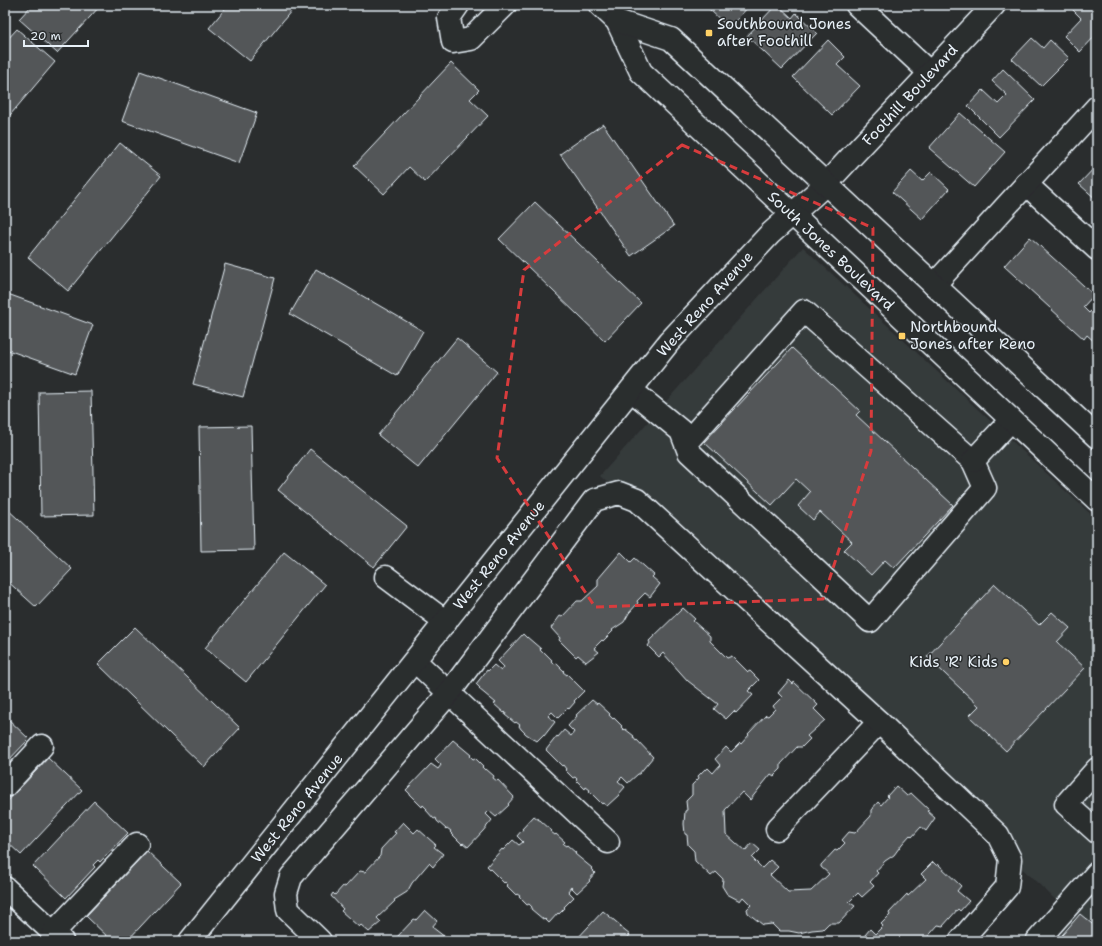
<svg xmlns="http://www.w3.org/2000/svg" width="1102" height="946" font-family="'Shantell Sans',sans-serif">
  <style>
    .built { fill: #363a3b }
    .building { fill: #535759; stroke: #e8f1f8 }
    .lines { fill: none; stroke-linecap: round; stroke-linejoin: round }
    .minor-casing { stroke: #e8f1f8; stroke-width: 25 }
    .major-casing { stroke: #e8f1f8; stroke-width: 25 }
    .minor { stroke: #2a2d2e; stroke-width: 22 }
    .major { stroke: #2a2d2e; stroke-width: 22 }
    .marked { fill: none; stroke: #d83c3d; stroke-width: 3; stroke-dasharray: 8 5; stroke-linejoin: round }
    .poi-dot { fill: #ffd166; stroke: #2a2d2e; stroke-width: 1.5 }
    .labels { text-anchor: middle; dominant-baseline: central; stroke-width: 3; stroke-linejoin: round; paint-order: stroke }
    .poi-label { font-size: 15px; fill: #e8f1f8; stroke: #2a2d2e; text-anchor: start }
    .street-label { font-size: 15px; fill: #e8f1f8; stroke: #2a2d2e }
  </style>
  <rect width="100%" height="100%" fill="#2a2d2e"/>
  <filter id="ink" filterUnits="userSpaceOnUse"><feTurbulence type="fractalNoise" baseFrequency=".025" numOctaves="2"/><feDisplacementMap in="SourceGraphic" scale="8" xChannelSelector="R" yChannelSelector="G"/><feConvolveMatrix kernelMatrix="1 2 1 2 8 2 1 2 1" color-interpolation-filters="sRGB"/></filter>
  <g filter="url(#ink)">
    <polygon class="built" points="803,247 1097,520 1097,941 1050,941 1072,915 600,476"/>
    <g class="building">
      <polygon points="32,5 101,5 57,53 19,19"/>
      <polygon points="228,5 296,5 250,61 209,28"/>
      <polygon points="710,5 750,5 729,28 708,8"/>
      <polygon points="776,5 778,5 792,18 796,13 817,33 782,69 747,36"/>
      <polygon points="1068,5 1097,5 1097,34 1080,52 1064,36 1081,18"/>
      <polygon points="17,29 55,62 5,121 5,42"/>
      <polygon points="1032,38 1043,48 1050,40 1069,58 1041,86 1012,59"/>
      <polygon points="828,40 845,57 837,65 860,86 832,115 793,77"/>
      <polygon points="451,63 479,90 470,99 488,116 425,182 409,167 384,194 354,166"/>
      <polygon points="1003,69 1035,100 999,137 968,106 983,90 998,104 1007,95 992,81"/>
      <polygon points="140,71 257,113 239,163 122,121"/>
      <polygon points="960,113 1005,152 974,187 929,148"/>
      <polygon points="603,124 674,226 631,256 560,154"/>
      <polygon points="120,143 161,176 68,291 28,257"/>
      <polygon points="1097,165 1097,200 1079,184"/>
      <polygon points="911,171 922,181 931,172 949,189 922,219 892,192"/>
      <polygon points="535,202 641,303 605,341 499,239"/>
      <polygon points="1030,237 1094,295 1083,307 1089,313 1097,304 1097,344 1087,335 1084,339 1004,266"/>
      <polygon points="225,264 275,278 243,397 193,384"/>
      <polygon points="316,269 423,331 397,376 290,314"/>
      <polygon points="5,293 93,325 75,374 5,349"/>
      <polygon points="457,338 497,372 418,468 378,435"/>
      <polygon points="792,348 860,411 856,415 953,505 894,568 885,560 871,575 844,550 852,542 820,512 813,520 798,506 810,492 796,479 772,505 704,442"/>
      <polygon points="91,391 94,515 41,516 39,392"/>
      <polygon points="251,426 254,550 201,551 199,427"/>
      <polygon points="310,449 407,526 374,567 278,490"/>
      <polygon points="5,507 72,569 36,607 5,579"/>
      <polygon points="284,552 325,585 246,682 205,648"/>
      <polygon points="621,552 631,562 635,558 654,575 652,577 660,584 650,597 645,593 637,601 638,603 629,613 624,622 612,630 613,631 603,641 602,640 594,648 599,652 586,662 578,655 576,657 559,640 560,638 551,628 560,616 562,617 577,601 582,601 598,586 598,579"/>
      <polygon points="995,584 1039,625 1052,612 1070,628 1057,642 1085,668 1006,751 969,716 979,706 927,657"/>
      <polygon points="683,608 695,619 693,621 710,636 710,641 727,658 732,656 748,672 750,671 759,680 748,691 753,695 736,713 734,711 726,719 714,709 718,704 688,681 663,653 659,657 648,646 650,643 649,641"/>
      <polygon points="135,627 240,728 204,767 98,664"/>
      <polygon points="523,634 527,638 527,637 541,649 540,650 543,653 544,652 552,660 551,661 554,664 556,663 564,671 563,672 567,675 567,674 584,691 574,701 575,702 569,709 568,708 558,718 552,712 548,716 555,722 544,736 543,735 537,741 526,734 521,729 519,726 520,725 516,722 515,723 505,715 506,713 505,712 504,713 494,704 496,703 479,689 480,688 476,684 487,670 488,671 494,665 501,671 504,667 498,661"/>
      <polygon points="789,680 793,684 794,682 818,705 814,709 825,720 807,736 810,739 802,747 797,747 781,764 781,769 774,776 771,774 750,800 742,792 725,810 726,834 745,851 752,843 760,850 752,858 762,868 770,860 778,867 770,875 788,892 811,891 829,874 821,867 821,865 835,850 837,851 845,843 842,840 849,832 855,833 871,816 871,810 878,802 881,805 888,797 887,796 896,786 907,796 911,793 929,810 927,811 935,818 926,831 921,827 912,837 910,835 902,844 894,855 885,861 876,871 878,873 870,882 874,886 862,897 858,893 849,902 855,906 839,923 829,923 823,929 812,930 799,933 789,931 779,931 772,924 763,925 748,913 747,909 751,905 743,897 740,901 727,894 722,886 723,879 716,872 711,876 695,861 694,851 688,845 687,835 685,834 684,824 685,811 687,810 686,801 692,795 692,785 699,778 698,776 705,769 706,770 708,768 713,773 720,765 715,759 726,747 731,752 740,743 741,744 749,735 748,734 766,715 768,716 775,709 773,706 782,697 778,693"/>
      <polygon points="592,700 597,704 598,703 610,714 609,715 613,719 614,718 622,726 621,727 624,730 625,729 634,736 633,737 636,741 637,740 653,757 639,774 638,774 628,783 622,777 618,781 625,787 619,794 619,795 607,806 603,803 602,804 589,791 590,790 586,787 585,789 576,780 577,779 575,777 573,778 565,770 566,769 563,765 562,766 546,750 557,736 558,737 564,730 571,736 574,732 568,726 577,716 576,715"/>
      <polygon points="5,716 29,739 5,764"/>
      <polygon points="453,740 471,755 470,756 473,759 475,758 483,766 482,767 485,770 486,769 494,776 493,778 497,781 498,780 514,797 508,804 509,805 496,817 489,811 486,814 492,820 483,831 468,847 463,843 462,844 450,832 451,831 447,828 446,829 437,821 436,818 434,819 426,810 427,809 423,805 422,807 410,795 410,794 406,790 431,764 438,769 441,765 435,759"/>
      <polygon points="48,758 82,790 21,855 5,840 5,804"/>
      <polygon points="94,801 128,833 100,862 98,860 93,865 95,867 66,898 33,866"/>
      <polygon points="534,816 539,820 540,820 552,831 551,832 555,835 556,834 565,842 563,844 566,846 567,845 576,853 575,854 592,868 591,869 595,873 589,880 590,881 577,893 571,887 568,891 574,897 564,907 565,908 559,914 558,913 549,923 545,919 544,920 531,909 532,907 529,904 527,905 519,897 520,896 517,894 516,895 507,886 508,885 505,882 504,883 487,866 502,849 503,850 513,840 519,845 523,842 517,836 523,829 522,829"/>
      <polygon points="403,822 414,833 418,829 436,845 434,847 443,854 433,867 429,863 412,883 407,892 394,900 395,901 377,918 381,922 369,932 361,925 359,927 341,911 343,909 331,896 333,893 335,895 343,886 345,887 360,871 365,872 380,856 381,849 396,833 394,832"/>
      <polygon points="147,851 181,883 127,941 112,941 86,916"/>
      <polygon points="933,862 937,866 938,864 961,886 957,891 969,901 960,911 958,909 943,926 938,925 924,941 860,941 870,929 875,934 883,926 881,924 890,915 889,913 907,894 908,896 926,879 921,874"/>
      <polygon points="425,910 437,921 432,927 450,941 401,941 397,937 414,919 416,920"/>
      <polygon points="603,911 621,926 620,927 630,935 625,941 575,941"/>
      <polygon points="1080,914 1097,928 1097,941 1057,941"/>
    </g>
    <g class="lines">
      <g class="minor-casing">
        <g id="minor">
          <polyline points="458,5 449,18 453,42 471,39 505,5"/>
          <polyline points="857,5 930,73"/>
          <polyline points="1026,184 1097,249"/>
          <polyline points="934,285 1097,107"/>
          <polyline points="631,390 681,431 689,452 870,621 985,488 973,461 804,311 686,443"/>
          <polyline points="973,461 1011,420"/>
          <polyline points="386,577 446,622"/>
          <polyline points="415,661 608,842"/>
          <polyline points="1097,769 1066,804 1097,832"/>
          <polyline points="5,786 42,746"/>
          <polyline points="777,829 879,722"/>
          <polyline points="5,888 62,941"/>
          <polyline points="53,933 137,844"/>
          <polyline points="190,941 669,342 770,234 826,184 851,157 994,5"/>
          <polyline points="320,941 288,910 286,893 291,877 449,693 594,500 619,493 637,500 879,722 998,835 1010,859 1007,887 960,941"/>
          <polyline points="1037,941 1097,873"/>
        </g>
      </g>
      <g class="major-casing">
        <g id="major">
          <polyline points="600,5 617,21 641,72 1097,500"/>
          <polyline points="617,21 671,39 1097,437"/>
        </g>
      </g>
      <use href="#minor" class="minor"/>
      <use href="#major" class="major"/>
    </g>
  </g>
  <path class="marked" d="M682,145L873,228L871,451L823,599L595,607L497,458L524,270Z"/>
  <g class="poi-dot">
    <rect x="705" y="29" width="8" height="8" rx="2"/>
    <rect x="898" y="332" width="8" height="8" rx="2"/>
    <circle cx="1006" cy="662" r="4"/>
  </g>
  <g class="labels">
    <g class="poi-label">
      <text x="717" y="24">Southbound Jones<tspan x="717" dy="17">after Foothill</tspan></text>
      <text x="910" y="327">Northbound<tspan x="910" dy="17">Jones after Reno</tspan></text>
      <text x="998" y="662" text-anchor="end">Kids 'R' Kids</text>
    </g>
    <g class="street-label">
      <text transform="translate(910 95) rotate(-47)">Foothill Boulevard</text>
      <text transform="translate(831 251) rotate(43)">South Jones Boulevard</text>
      <text transform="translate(705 304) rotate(-48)">West Reno Avenue</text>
      <text transform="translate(499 555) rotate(-51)">West Reno Avenue</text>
      <text transform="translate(297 808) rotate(-51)">West Reno Avenue</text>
    </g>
  </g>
  <rect width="1102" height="946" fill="none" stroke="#2a2d2e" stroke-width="20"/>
  <rect x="10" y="10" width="1082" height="926" fill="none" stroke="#e8f1f8" stroke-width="1.5" filter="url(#ink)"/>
  <path d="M24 40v6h64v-6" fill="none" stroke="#e8f1f8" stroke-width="2"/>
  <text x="30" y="40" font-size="12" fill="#e8f1f8" stroke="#2a2d2e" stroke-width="3" paint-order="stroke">20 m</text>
</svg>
